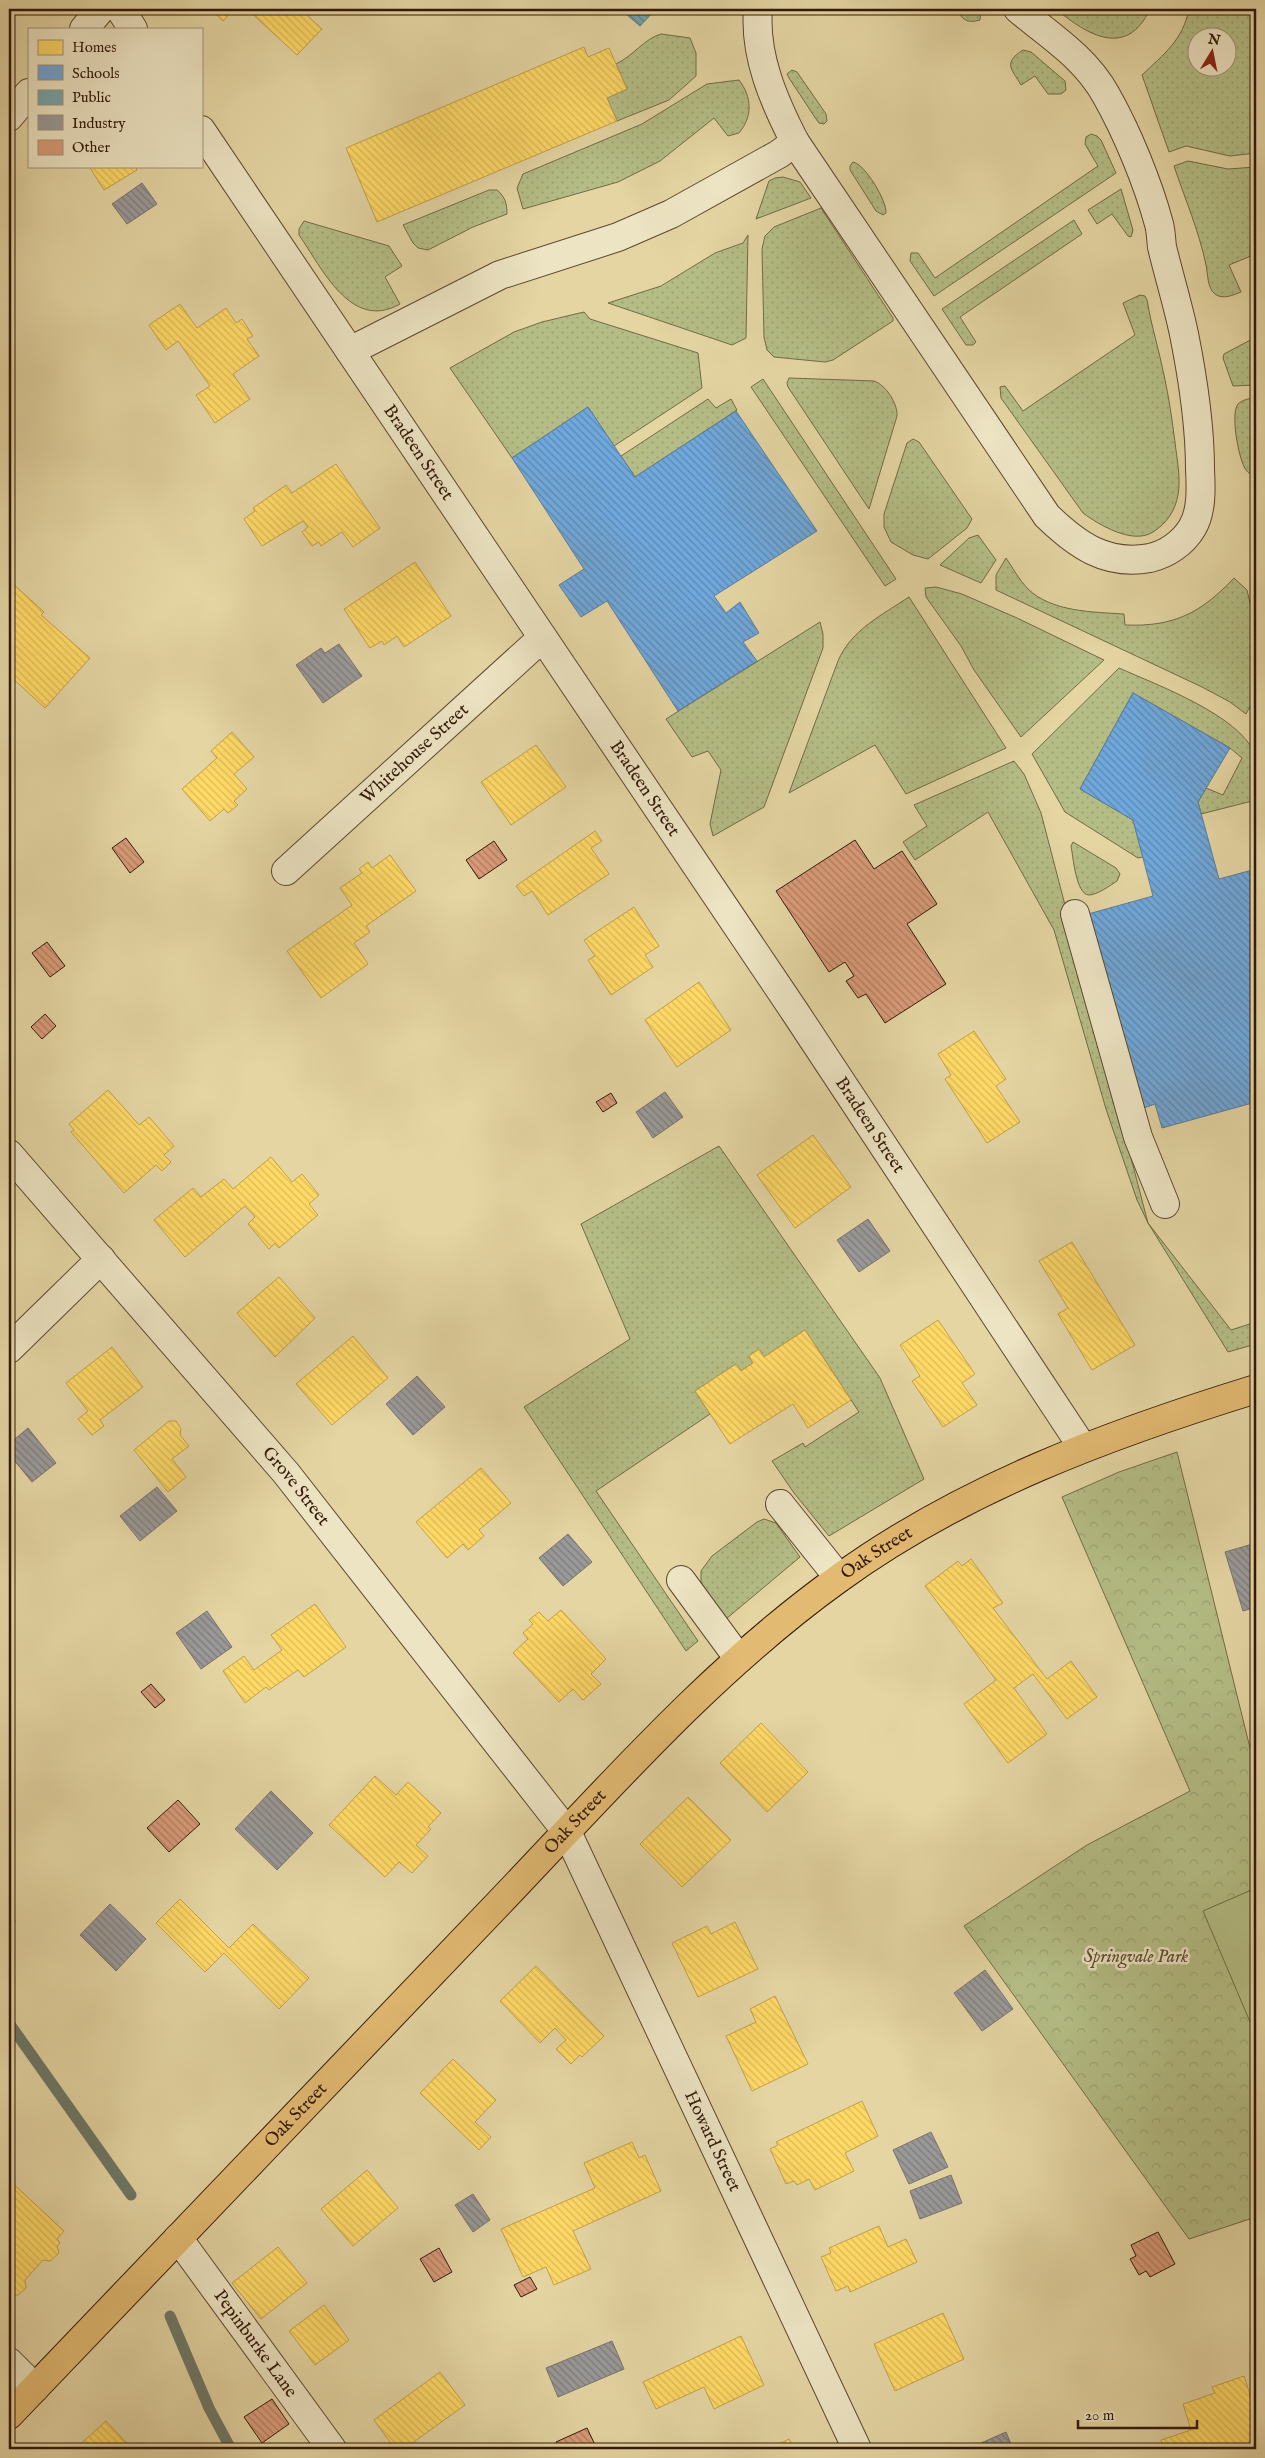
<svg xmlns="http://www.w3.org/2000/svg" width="1265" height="2458" font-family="'IM FELL English',serif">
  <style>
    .grass { fill: url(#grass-dots); stroke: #726a47; fill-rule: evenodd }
    .forest { fill: url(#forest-crowns); stroke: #726a47 }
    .pitch { fill: #b4bd85; stroke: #726a47 }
    .homes { fill: url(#homes-back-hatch); stroke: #c19f4a }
    .schools { fill: url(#schools-back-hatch); stroke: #5c7d9d }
    .public { fill: url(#public-back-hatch); stroke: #617b7d }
    .industry { fill: url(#industry-back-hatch); stroke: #7a726e }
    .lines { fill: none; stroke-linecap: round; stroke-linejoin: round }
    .stream { stroke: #6d7868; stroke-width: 11 }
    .building { fill: url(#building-back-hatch); stroke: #311809 }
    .minor-casing { stroke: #5e4730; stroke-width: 30 }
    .major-casing { stroke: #311809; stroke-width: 30 }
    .minor { stroke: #ede4c3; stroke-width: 28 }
    .major { stroke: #e2ba72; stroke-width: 28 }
    .labels { text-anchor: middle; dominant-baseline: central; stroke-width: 5; stroke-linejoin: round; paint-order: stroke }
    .street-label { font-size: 18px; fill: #311809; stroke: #ede4c3 }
    .park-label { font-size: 18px; font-style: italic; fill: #584a2e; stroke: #ede4c3 }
  </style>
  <defs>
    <pattern id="grass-dots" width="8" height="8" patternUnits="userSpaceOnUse" patternTransform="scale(1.25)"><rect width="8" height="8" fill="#b4bd85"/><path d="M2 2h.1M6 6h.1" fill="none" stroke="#9ba272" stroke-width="1.8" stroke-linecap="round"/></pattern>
    <pattern id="forest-crowns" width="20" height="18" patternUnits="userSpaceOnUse" patternTransform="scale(1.25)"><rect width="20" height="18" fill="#b4bd85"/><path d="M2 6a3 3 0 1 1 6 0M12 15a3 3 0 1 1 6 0" fill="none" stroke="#9ba272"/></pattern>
    <pattern id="homes-back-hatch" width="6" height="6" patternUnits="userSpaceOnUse" patternTransform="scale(1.25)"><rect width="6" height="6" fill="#ffd966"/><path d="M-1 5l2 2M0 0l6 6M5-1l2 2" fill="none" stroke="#dbba57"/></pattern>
    <pattern id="schools-back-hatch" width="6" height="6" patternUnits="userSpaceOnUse" patternTransform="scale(1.25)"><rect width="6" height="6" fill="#6fa8dc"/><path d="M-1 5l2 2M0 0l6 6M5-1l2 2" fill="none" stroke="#5c88b1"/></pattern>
    <pattern id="public-back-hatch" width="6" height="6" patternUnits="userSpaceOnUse" patternTransform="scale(1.25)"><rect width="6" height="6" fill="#76a5af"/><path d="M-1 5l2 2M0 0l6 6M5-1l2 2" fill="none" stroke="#61858d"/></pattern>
    <pattern id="industry-back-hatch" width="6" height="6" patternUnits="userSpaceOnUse" patternTransform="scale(1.25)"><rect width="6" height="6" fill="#999"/><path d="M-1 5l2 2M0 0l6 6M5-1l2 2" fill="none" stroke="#7d7c7b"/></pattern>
    <pattern id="building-back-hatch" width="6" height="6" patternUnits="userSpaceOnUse" patternTransform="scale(1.25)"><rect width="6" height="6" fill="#d99b79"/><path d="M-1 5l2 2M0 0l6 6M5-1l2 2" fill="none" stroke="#b17d61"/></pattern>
  </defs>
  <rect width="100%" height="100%" fill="#e4d5a3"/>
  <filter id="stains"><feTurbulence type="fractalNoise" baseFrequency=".004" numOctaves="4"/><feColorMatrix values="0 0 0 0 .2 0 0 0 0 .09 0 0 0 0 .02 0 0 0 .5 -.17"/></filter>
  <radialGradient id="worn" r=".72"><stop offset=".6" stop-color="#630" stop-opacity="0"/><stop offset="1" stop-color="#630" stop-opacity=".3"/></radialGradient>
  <g class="grass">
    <path d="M955,9H981L980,20C966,24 963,19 955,9Z"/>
    <path d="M1056,9H1150C1127,59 1087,35 1056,9Z"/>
    <path d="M1189,9H1256V153L1230,156L1186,146L1169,152L1142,75C1164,54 1183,40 1189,9ZM1198,38H1228V68H1198Z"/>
    <path d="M661,34L690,38L696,53V76L669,100L617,121L607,98L627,89L616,64C633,56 644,39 661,34Z"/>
    <path d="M1023,50L1031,52L1065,81L1066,90L1061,94H1048L1035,76L1021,85C1011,68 1003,63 1023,50Z"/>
    <polygon points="792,70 797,72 826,114 827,121 824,124 819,123 816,119 789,78 787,74"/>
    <path d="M739,80C752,97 753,116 739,133L728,136L714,118L660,161L618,182L523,209L517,188L523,174L642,124L707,84Z"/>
    <polygon points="1091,134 1097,136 1101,140 1116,173 934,296 910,261 911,253 918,253 935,278 1098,166 1085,144 1086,137"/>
    <path d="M1188,161L1228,169L1256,167V254L1229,265L1241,292C1233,295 1223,300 1215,294C1207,288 1208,274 1206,265C1199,231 1185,199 1174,166Z"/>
    <path d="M853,162C865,164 887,201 886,213L883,215L876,211L850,170V166Z"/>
    <polygon points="783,177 800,182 811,198 756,219 769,181 775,178"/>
    <polygon points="1121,189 1133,230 1131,237 1128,236 1112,214 1097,224 1088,210"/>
    <path d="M489,190H497C505,197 507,203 507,214L473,227L428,250L418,248L413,243L403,225Z"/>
    <polygon points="821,208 893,318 893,321 833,360 825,362 774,357 767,350 764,337 762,249 765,236 774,227"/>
    <polygon points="1074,220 1082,234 960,317 976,342 973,345 966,345 942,309"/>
    <path d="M304,221L389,246L402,266L385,277L400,304C351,332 322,268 299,235V229Z"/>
    <polygon points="748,235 746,338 732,345 608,303 661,286 715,253 743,243"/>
    <path d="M1140,295L1145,296L1147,300C1151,325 1159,350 1164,375C1169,397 1172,420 1175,442C1177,460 1181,478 1178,495C1175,511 1167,523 1153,532C1133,545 1099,525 1083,513L1001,398L1000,387L1005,386L1023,411L1135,335L1123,303Z"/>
    <polygon points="584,312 590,319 698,353 702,388 614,446 588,407 512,458 450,368 514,332 542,322"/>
    <polygon points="1256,337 1256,385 1233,386 1223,358 1224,354"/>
    <path d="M789,378L874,381C886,385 898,404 897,416L869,509L788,387L787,383Z"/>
    <polygon points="763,379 896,579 885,586 751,387"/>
    <path d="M1256,398V477C1252,475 1249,474 1246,470C1239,461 1230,414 1238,404C1242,400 1250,398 1256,398Z"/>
    <polygon points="708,399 716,408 731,399 737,410 635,477 621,456"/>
    <polygon points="913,439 919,442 972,519 967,528 928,559 913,555 891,542 884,527 884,514 907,443"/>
    <polygon points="978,535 996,560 981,583 940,565 969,538"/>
    <path d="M1006,558C1013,568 1019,580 1028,589C1052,612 1093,612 1124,614L1125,625C1174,627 1201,613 1234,578L1247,590L1256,629V695L1246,714L1230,702L1202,687L996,590V575Z"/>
    <polygon points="936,587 962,594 1017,618 1104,660 1021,737 974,670 961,646 926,597 925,588"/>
    <path d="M909,597L1006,748L906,794L875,745L789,793L838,661C851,630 882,615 909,597Z"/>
    <polygon points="820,622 823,634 823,648 764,807 713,836 710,824 721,770 708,751 692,757 666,719"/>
    <path d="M1119,668C1157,685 1239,715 1255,754C1259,764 1256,789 1256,800L1201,814L1198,802L1206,788L1223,795L1242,758L1230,748L1133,693L1080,789L1133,820L1143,857L1138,858L1065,812L1032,754Z"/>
    <polygon points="1014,761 1024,774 1041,813 1148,1223 1231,1330 1256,1322 1256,1344 1228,1352 1148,1223 1137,1200 1106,1109 1054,930 988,812 915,860 903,842 927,826 914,805"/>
    <path d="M1073,842L1116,868L1120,874L1117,881C1111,885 1097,895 1089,895C1076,895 1073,856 1071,846Z"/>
    <polygon points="719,1146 880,1378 924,1479 829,1536 794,1493 772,1461 803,1443 805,1447 859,1412 805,1330 764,1357 759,1349 749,1356 753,1363 741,1371 736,1364 695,1391 710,1414 596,1491 698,1641 686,1651 524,1407 630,1339 581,1224"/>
    <polygon points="764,1519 776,1523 800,1557 726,1619 701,1585 701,1571 712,1556 757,1522"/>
  </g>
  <polygon class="forest" points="1177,1452 1251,1752 1256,1751 1256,2217 1189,2239 964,1926 1087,1845 1190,1791 1062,1497 1119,1472"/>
  <polygon class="pitch" points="1256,1888 1256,2036 1203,1911"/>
  <g class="homes">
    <polygon points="210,9 234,9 223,21"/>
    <polygon points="247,9 300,9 322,29 297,55"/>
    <polygon points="584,47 588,57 609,48 627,89 607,98 617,121 377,222 346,148"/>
    <polygon points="89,166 135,166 137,170 104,190"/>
    <polygon points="180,304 197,328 226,308 236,323 242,319 253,336 247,339 259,356 233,374 250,399 215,423 196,395 210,386 178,341 166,350 149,325"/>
    <polygon points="336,464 380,528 353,547 342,532 321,546 319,542 312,546 302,532 308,527 303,521 262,546 244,519 255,511 253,508 286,485 292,493"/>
    <polygon points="415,562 451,616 404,647 397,636 384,645 382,641 370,648 344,609"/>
    <polygon points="12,583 44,612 41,615 90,658 45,708 9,675 9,586"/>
    <polygon points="232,732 254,757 234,774 247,789 234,801 238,805 228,813 224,809 210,821 182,789 217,758 211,751"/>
    <polygon points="536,745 566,787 511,825 481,782"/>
    <polygon points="595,831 602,841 591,848 609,874 548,915 532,891 524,896 516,886"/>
    <polygon points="390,855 416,891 366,926 370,932 354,943 368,964 321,998 287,951 352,905 340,888 362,873 359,869 368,862 372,868"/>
    <polygon points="634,907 659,946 645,955 653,967 611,995 588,960 595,956 584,940"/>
    <polygon points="699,982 731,1030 677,1067 645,1020"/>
    <polygon points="974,1031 1006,1079 996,1086 1020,1122 987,1143 945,1079 951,1075 938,1054"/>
    <polygon points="108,1090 139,1125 149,1117 174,1146 164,1155 171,1162 162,1171 156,1165 124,1193 71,1132 74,1130 69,1124"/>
    <polygon points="813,1135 851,1187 795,1228 757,1175"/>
    <polygon points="271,1157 292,1182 302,1174 319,1195 309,1204 318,1215 279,1248 275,1243 269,1249 248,1224 255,1217 245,1206 185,1257 154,1220 193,1188 201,1197 224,1179 233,1189"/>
    <polygon points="1072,1242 1135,1345 1092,1370 1058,1314 1068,1308 1039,1261"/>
    <polygon points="279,1277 315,1318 275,1357 237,1313"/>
    <polygon points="938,1320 975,1374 962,1383 977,1405 943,1427 912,1381 920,1376 900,1345"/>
    <polygon points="805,1330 851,1400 808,1428 793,1404 730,1444 695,1391 736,1364 741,1371 753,1363 749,1356 759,1349 764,1357"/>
    <polygon points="353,1336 388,1378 332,1425 296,1384"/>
    <polygon points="112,1347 143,1387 100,1420 104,1426 92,1435 78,1419 88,1411 66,1383"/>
    <polygon points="169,1421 176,1421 181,1429 180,1435 189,1446 172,1459 186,1477 168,1492 134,1450"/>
    <polygon points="481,1468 511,1503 479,1530 484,1536 468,1550 463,1544 447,1558 416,1522"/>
    <polygon points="1256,1468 1256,1490 1250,1470"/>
    <polygon points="971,1559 1003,1603 993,1608 1047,1679 1071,1661 1097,1697 1067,1719 1033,1674 1014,1688 1047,1734 1008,1763 964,1704 996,1680 925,1586 958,1561 962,1566"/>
    <polygon points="315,1604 346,1647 304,1677 298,1670 269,1690 266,1687 245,1703 223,1671 244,1656 254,1670 282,1650 271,1635"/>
    <polygon points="561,1610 606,1659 591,1674 601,1684 583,1700 573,1689 559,1702 513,1653 528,1639 523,1633 533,1624 529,1620 539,1612 548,1621"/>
    <polygon points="761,1723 808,1772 767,1812 720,1763"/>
    <polygon points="375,1776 396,1795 408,1782 441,1813 428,1827 431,1829 416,1845 428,1856 412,1873 399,1862 385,1877 329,1825"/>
    <polygon points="688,1797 731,1840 682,1887 640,1844"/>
    <polygon points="180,1899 229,1948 253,1924 309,1978 279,2009 224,1953 205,1972 156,1923"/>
    <polygon points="735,1922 758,1969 698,1997 672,1943 707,1926 711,1934"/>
    <polygon points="536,1966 604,2036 582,2057 580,2055 571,2064 556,2049 566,2040 555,2028 540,2043 500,2001"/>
    <polygon points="775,1996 808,2064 752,2091 726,2036 756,2022 750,2009"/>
    <polygon points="453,2059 496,2100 475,2122 491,2137 479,2150 420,2093"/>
    <polygon points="862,2101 878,2136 845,2153 854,2171 815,2190 809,2179 797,2185 794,2181 786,2184 770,2149 778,2145 776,2142"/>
    <polygon points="632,2142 639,2158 645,2155 661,2191 573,2231 591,2269 554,2285 546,2267 523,2277 501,2229 595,2188 584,2163"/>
    <polygon points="367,2170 398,2208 353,2246 321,2209"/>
    <polygon points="9,2180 64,2231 57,2239 60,2243 57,2246 59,2253 50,2261 43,2260 25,2280 26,2288 18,2295 9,2295"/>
    <polygon points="879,2226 888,2247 906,2239 917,2262 850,2292 848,2286 836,2291 821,2257 831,2253 829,2248"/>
    <polygon points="278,2247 307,2283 261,2319 232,2283"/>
    <polygon points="324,2305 349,2340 315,2365 289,2331"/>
    <polygon points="943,2313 964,2359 895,2391 874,2344"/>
    <polygon points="741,2336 764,2385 714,2409 704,2387 656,2409 643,2382"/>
    <polygon points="440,2372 465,2405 404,2449 395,2449 374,2420"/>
    <polygon points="1244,2376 1256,2413 1256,2443 1235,2449 1164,2449 1161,2440 1191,2430 1183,2404 1215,2393 1212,2387"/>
    <polygon points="106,2421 132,2449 76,2449 76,2448"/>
    <polygon points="789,2439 794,2449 771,2449 771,2448"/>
  </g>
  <g class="schools">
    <polygon points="588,407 635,477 736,411 817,531 714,596 726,613 740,602 759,633 743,642 757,661 678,711 607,601 581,617 559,585 584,569 512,458"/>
    <polygon points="1133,693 1230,748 1198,802 1219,879 1256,869 1256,1102 1162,1128 1155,1104 1141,1109 1088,914 1153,896 1133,820 1080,789"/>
  </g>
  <polygon class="public" points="620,9 656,9 640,26"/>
  <g class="industry">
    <polygon points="142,183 157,204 127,224 112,204"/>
    <polygon points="339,644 362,676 323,703 296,665 321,648 325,653"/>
    <polygon points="665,1092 683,1117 653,1138 636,1112"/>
    <polygon points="868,1219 890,1251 859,1272 837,1240"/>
    <polygon points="417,1376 445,1407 413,1435 386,1404"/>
    <polygon points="28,1428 56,1463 32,1482 9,1454 9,1444"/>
    <polygon points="157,1487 177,1511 140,1541 120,1516"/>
    <polygon points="568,1534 592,1562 563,1586 539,1558"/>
    <polygon points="1256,1543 1256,1607 1243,1611 1225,1552"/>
    <polygon points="207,1611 232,1647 201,1669 176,1633"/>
    <polygon points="271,1791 313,1833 277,1870 235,1829"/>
    <polygon points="110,1904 146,1939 116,1971 80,1935"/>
    <polygon points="985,1970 1013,2009 982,2031 954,1993"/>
    <polygon points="931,2132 948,2167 909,2184 893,2150"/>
    <polygon points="951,2175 962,2203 920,2219 910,2191"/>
    <polygon points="473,2194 490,2220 473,2232 455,2205"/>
    <polygon points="612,2341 624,2369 558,2397 546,2368"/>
    <polygon points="1006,2432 1013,2449 973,2449 972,2447"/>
  </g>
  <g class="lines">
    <g class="stream">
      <polyline points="9,2023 131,2195"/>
      <polyline points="170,2316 209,2408 231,2449"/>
    </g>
  </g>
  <g class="building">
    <polygon points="126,838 144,862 130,873 112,848"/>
    <polygon points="855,840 874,869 902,851 937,904 907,924 946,984 885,1023 866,994 858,998 846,981 854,976 845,962 829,972 776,891"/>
    <polygon points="494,841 507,860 479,879 466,860"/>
    <polygon points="47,942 65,966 50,977 32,953"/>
    <polygon points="45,1014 56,1026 42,1039 31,1027"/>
    <polygon points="611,1093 617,1103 603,1112 596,1102"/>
    <polygon points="151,1684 165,1700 155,1708 141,1692"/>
    <polygon points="178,1800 200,1824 169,1852 147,1828"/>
    <polygon points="9,1902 15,1922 9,1924"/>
    <polygon points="1158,2232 1175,2264 1150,2277 1146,2271 1139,2275 1130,2259 1136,2256 1131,2245"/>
    <polygon points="439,2248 452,2272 434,2282 420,2259"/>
    <polygon points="530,2277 537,2289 521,2297 514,2285"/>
    <polygon points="272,2399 289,2424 262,2443 244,2417"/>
    <polygon points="587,2428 597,2449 560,2449 556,2442"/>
  </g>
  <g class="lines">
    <g class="minor-casing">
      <g id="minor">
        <polyline points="120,9 133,29"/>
        <polyline points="84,29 101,9"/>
        <polyline points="9,117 29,93"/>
        <path id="s1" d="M201,130L795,1012L1083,1448"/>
        <path d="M795,142L1047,516C1077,545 1106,566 1150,558C1167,554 1183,543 1192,528C1202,512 1201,488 1200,469C1200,424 1193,379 1184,334C1178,305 1169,276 1162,247C1161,239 1161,231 1159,224C1148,183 1127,132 1106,95C1085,57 1050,36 1018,9"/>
        <path d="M350,351L500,275L618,237L671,214L779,154L795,142C774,101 754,56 758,9"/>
        <path id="s2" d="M286,871L542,638"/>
        <polyline points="1075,914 1138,1137 1165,1204"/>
        <path id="s3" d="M9,1154L286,1473L567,1832L857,2449"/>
        <polyline points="9,1349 101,1259"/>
        <polyline points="780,1504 839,1578"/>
        <polyline points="681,1580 739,1659"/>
        <path id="s4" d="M178,2238L332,2449"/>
        <polyline points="9,2362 35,2388"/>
      </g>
    </g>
    <g class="major-casing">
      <g id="major">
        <path id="s5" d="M9,2415C173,2245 335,2073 499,1903C607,1790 710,1671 838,1579C963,1488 1110,1434 1256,1389"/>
      </g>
    </g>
    <use href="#minor" class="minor"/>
    <use href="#major" class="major"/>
  </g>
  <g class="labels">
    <g class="street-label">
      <text stroke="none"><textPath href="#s1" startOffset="389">Bradeen Street</textPath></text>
      <text stroke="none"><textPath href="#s2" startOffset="174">Whitehouse Street</textPath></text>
      <text stroke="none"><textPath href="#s1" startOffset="794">Bradeen Street</textPath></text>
      <text stroke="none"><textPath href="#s1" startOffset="1199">Bradeen Street</textPath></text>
      <text stroke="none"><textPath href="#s3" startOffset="439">Grove Street</textPath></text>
      <text stroke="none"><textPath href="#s5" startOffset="1225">Oak Street</textPath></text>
      <text stroke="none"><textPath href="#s5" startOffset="820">Oak Street</textPath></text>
      <text stroke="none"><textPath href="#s5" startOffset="415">Oak Street</textPath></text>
      <text stroke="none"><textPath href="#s3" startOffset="1220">Howard Street</textPath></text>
      <text stroke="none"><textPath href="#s4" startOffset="131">Pepinburke Lane</textPath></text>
    </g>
    <g class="park-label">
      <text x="1136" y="1957">Springvale Park</text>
    </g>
  </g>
  <rect width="1265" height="2458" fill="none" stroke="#e4d5a3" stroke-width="30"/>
  <rect x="10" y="10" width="1245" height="2438" fill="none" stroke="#311809" stroke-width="2.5"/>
  <rect x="15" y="15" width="1235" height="2428" fill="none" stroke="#311809"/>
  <rect x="28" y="28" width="175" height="140" fill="#ede4c3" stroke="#a29279"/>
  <rect x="38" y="40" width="25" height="15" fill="#ffd966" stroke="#a29279"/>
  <text x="72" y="52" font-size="15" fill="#311809">Homes</text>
  <rect x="38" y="65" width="25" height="15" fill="#6fa8dc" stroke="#a29279"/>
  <text x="72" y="78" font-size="15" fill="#311809">Schools</text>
  <rect x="38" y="90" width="25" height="15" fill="#76a5af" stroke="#a29279"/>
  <text x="72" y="102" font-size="15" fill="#311809">Public</text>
  <rect x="38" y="115" width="25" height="15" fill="#999999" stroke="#a29279"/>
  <text x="72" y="128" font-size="15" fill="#311809">Industry</text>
  <rect x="38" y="140" width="25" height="15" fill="#d99b79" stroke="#a29279"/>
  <text x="72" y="152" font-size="15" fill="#311809">Other</text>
  <g transform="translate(1212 52) rotate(10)"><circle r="24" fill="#ede4c3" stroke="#a29279"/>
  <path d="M0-4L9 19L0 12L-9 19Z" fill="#8f2418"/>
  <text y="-8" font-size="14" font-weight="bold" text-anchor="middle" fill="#311809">N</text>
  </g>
  <path d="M1078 2420v8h119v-8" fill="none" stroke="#311809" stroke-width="2.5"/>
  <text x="1085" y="2420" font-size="15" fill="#311809" stroke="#ede4c3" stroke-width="4" paint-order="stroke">20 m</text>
  <rect width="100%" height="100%" filter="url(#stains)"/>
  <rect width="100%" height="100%" fill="url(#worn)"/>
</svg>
